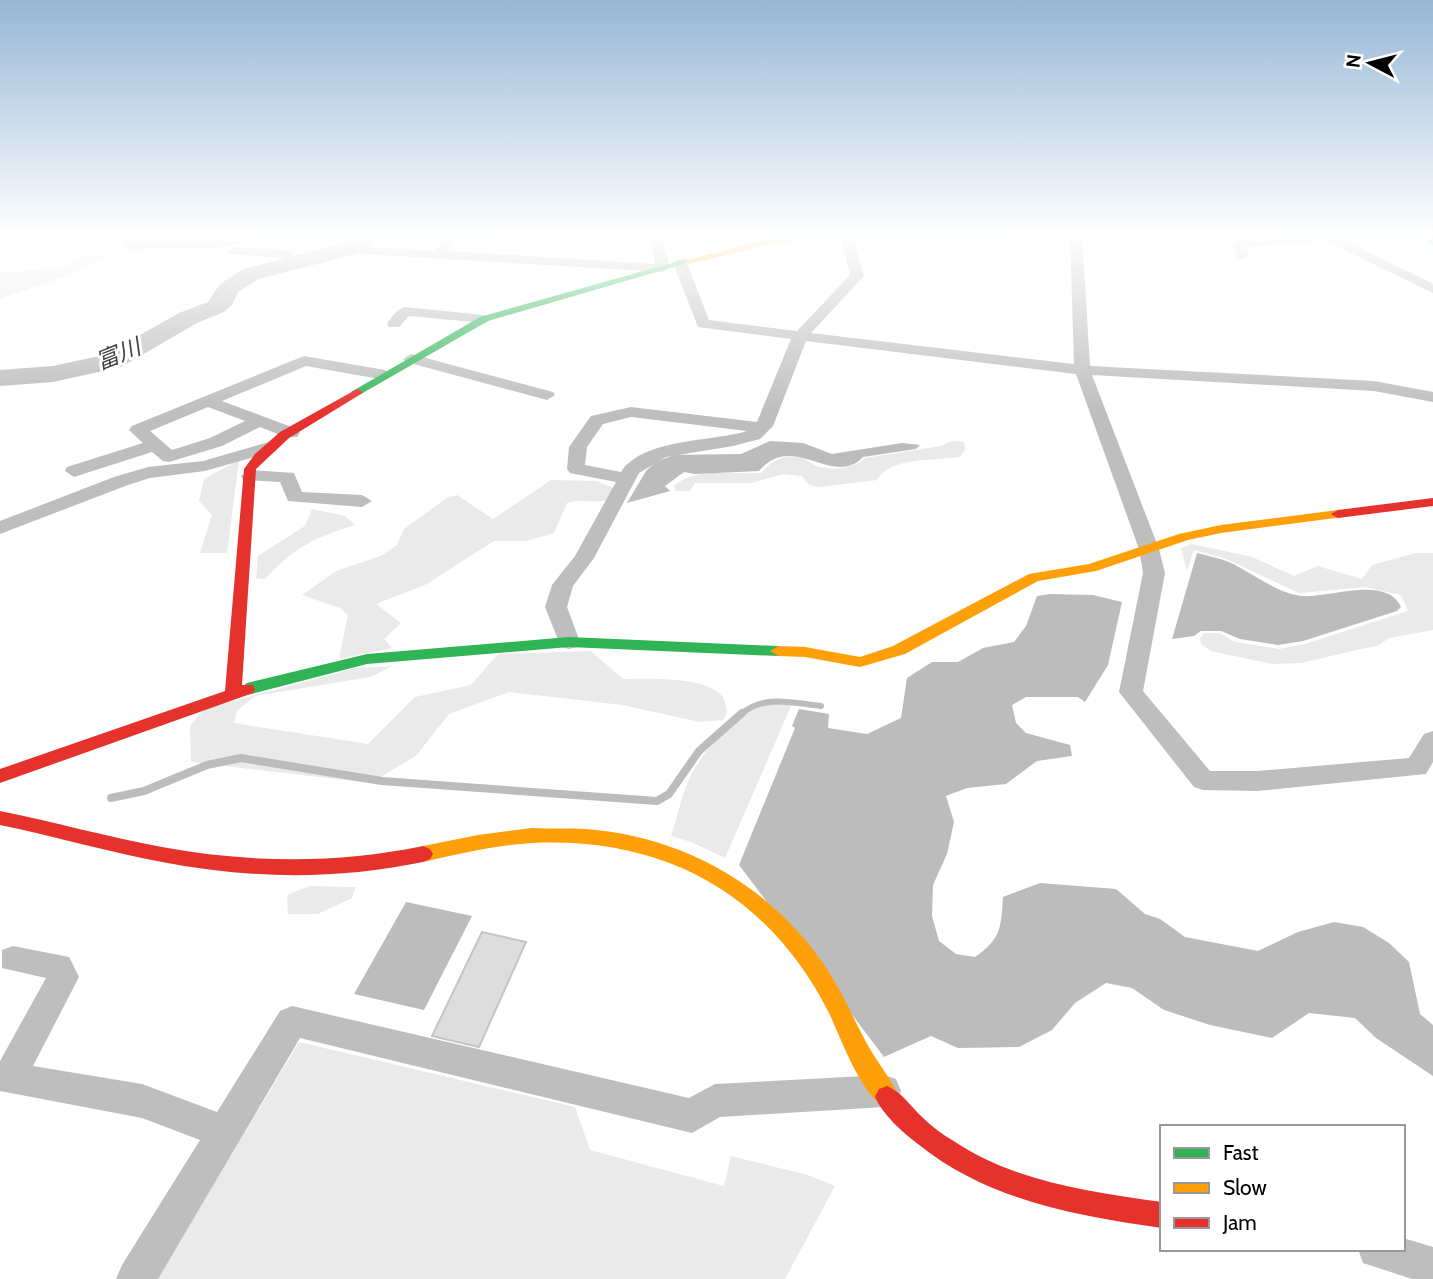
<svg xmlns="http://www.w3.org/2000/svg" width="1433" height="1279" font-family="Cabin,'Noto Sans JP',sans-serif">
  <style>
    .green { fill: #eaeaea }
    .water { fill: #bcbcbc }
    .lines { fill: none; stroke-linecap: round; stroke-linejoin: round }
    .stream-far1 { stroke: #bcbcbc; stroke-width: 6 }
    .stream { stroke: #bcbcbc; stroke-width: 8 }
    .river { fill: #bcbcbc; fill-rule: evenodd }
    .building { fill: #ddd; stroke: #c5c5c5; stroke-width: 2 }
    .street { fill: #bebebe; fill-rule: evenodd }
    .fast { fill: #30b455; fill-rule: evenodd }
    .slow { fill: #ff9f0a; fill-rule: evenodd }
    .jam { fill: #e5322d; fill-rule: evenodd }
    .labels { text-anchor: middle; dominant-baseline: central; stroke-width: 6; stroke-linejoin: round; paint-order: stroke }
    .far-water-label { font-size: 23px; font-style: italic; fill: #414141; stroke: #fff }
  </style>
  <rect width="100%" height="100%" fill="#fff"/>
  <g class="green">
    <polygon points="76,235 110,241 125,236 140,237 71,274 0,299 0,273 66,267 83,256 50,254 76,247 61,242"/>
    <path d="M952,441L964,442L965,450L960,457C935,461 891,456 877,480L819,487L809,485L802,476L784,474L751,483H695L690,491H676L674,486C695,466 734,475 761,473C772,460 784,454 801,458C807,459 811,464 816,466C831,471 855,469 865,458L941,446Z"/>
    <polygon points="239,460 227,553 200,553 212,515 199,501 204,479"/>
    <path d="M551,480L596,481L614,488L609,499C595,505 582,498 567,503L554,533L526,541H494L427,584L376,604L401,623L384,639L392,648L339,659L348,615L340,608L302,595L336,571L381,556L397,545L404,529L448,497L457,495L493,519Z"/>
    <path d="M312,509L345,516L355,525C313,538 295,547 265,579L256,578L258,556L305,526Z"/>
    <polygon points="1192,544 1252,557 1294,576 1318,566 1362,579 1372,565 1416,553 1433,553 1433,630 1389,638 1379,645 1301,663 1272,664 1211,651 1201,644 1200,638 1204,633 1220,633 1235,642 1279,649 1305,644 1408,611 1401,595 1365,587 1299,593 1226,559 1194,550 1187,571 1181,548"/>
    <path d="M591,651L623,679C647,679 705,676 722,696C725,699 726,707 727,712L723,720L700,722L622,705L509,692L449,714L416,756L370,783L191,762L190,726L204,709L356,668L393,666L370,677L255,696L237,711L234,723L368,744L415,697L471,685L498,654Z"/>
    <path d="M773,702L791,706L725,858L691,842L671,836C678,816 682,791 692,773C709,743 740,711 773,702Z"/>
    <polygon points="309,886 356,887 352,898 318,914 288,914 287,895"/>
    <polygon points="299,1042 575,1107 590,1150 724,1186 731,1156 808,1175 835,1186 785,1279 157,1279"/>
  </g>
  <g class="water">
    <path d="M770,441L803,443L832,454L902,443L920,445L916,449L863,457C833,489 793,430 759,471L695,474L684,472L665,486L670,491L627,503L646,471L656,462L674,455L741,454Z"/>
    <path d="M1197,553C1208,556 1219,558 1229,562C1253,573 1277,594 1303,596C1330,598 1386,575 1401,607L1397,611L1303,641L1278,645L1240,639L1221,631H1201L1194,636L1172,639Z"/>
    <path d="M1050,594L1093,595L1122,602L1108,665L1085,702L1078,697H1026L1012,705L1016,723L1026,733L1070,745L1072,756L1037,761L1006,784L967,788L946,796L954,822L947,854L933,885L932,916L939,941L956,954L975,957C1001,939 1001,928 1003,897L1040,883L1116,889L1145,914L1160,919L1185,937L1258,951L1298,932L1334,922L1363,927L1389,943L1409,962L1420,1014L1433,1025V1076L1376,1038L1355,1018L1309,1013L1272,1038L1210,1025L1164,1010L1132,988L1106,983L1075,1003L1052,1030L1019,1047L958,1048L931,1036L884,1057L739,865L795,728L792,726L799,709L829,714L828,728L867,734L901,718L907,678L932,662H958L983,648L1014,642L1026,626L1037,596Z"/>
    <polygon points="406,902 472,916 424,1010 354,994"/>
  </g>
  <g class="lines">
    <path class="stream-far1" d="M740,715C764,694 792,703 821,706"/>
    <polyline class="stream" points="111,798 144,791 207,765 241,758 382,781 657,801 669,794 699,751 742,713"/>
    <polygon class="river" points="360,234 386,234 356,254 259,279 238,292 232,305 224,312 197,323 121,367 53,382 0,386 0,370 53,366 104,355 179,313 208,302 220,284 243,269 340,244"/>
  </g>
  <polygon class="building" points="482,932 526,942 479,1047 432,1036"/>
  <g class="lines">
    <g class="street">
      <polygon points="142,234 157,234 146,242 215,240 251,234 279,234 273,238 215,248 125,249 125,243"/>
      <polygon points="448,234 460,234 448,251 655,264 649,234 661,234 670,268 663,272 362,254 356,250 362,246 435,251"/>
      <path d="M840,234H852L864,276L811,333L1074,364L1070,234H1082L1090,366L1374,381L1433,392V402L1374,391L1092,375L1159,549L1165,573L1143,691L1210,771H1257L1409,758L1424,734L1433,731V762L1426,774L1257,791L1203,790L1194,787L1119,692L1143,573L1139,549L1076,374L806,341L773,426L760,439L733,446L666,457L639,473L594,558L573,586L567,607L580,642L577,647L569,649L561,647L545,607L552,585L575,556L616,482L570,473L567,469L569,447L591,416L631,407L757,422L791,339L698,327L673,263L680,259L687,263L709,320L797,331L850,275ZM631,417L747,431C712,442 643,438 621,472L585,465L587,447L603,424Z"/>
      <polygon points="1316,234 1332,234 1433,284 1433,293 1326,241 1246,247 1249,255 1243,259 1238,258 1232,244 1238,240"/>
      <polygon points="234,247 288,250 294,254 288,258 229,254 228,251"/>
      <path d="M405,307L484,315L491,319L484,323L409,316L399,327H389L387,324C391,317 397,309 405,307Z"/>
      <polygon points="411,354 553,392 555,395 547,400 406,362 403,359"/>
      <path d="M304,356L385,370L393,375L385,380L306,366L222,401L297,429L300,433L297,437H285L260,427L222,446L169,462L163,461L152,452L74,477L65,471L67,467L143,443L129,430L132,426ZM208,407L245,421L210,438L172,450L150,431Z"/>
      <polygon points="269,442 275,443 278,447 275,451 205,471 150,478 128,485 0,534 0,521 114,477 148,467 203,461"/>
      <polygon points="250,470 294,473 302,492 362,495 372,501 362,507 288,501 280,482 243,480 241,476"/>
      <polygon points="13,946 69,957 79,977 33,1066 142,1084 217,1112 280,1011 292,1006 689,1098 715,1084 884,1075 896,1079 901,1091 896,1103 884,1107 720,1117 692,1133 300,1038 158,1279 116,1279 122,1265 200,1140 142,1118 0,1091 0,1061 46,978 2,968 2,950"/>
      <polygon points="1403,1238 1433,1247 1433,1279 1412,1279 1363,1263 1358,1249 1403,1249"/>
    </g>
    <g class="fast">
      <polygon points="1420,234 1429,234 1433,238 1433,246"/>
      <polygon points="686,259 694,261 488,321 361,394 351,392 480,317"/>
      <polygon points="569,637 778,646 786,651 778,656 569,647 367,664 247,695 239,689 247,683 367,654"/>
    </g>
    <g class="slow">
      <polygon points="813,234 843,234 771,244 689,264 684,261 771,238"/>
      <polygon points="1338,510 1343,511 1345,514 1343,517 1221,533 1188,540 1096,571 1038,581 905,654 860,667 805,657 778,656 770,651 778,646 805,647 860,657 893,646 1029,574 1089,564 1179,534 1221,525"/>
      <path d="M532,828C550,829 568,828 586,829C679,836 765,882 820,959C839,985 851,1014 866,1042C876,1061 891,1078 899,1097L895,1105L887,1108C863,1099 841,1039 830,1015C770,895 666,837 533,843C496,845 459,854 423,862L416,859L413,854L416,849L423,846L478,835Z"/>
    </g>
    <g class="jam">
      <polygon points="357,389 363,392 361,394 289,438 256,469 242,685 253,685 255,689 253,693 0,783 0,769 225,691 244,469 255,454 280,432"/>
      <polygon points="1433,498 1433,506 1338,518 1331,514 1338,510"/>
      <path d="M0,811C54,822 108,837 162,847C250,863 336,864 423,846L430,849L433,854L430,859L423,862C336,880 250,879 162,862C108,852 54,836 0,825Z"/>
      <path d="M887,1086C902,1092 911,1107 922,1117C931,1126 942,1134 952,1140C1014,1182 1090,1192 1162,1202V1228C1076,1216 987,1200 918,1144C902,1132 883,1115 875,1097L879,1089Z"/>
    </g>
  </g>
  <linearGradient id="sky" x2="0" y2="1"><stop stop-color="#96b7d6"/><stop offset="0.57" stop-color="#fff"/><stop offset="1" stop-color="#fff" stop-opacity="0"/></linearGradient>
  <rect width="1433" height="413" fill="url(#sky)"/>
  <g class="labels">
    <g class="far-water-label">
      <text transform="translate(118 354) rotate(-22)">富川</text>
    </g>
  </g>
  <rect x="1160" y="1125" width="245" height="126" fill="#ffffff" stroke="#999999" stroke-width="2"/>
  <rect x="1174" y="1148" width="35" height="10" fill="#30b455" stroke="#999999" stroke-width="2"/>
  <text x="1223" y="1160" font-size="21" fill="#000000">Fast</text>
  <rect x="1174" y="1183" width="35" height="10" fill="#ff9f0a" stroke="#999999" stroke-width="2"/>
  <text x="1223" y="1195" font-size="21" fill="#000000">Slow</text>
  <rect x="1174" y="1218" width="35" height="10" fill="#e5322d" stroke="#999999" stroke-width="2"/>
  <text x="1223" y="1230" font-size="21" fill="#000000">Jam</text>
  <g transform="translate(1370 63) rotate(277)" stroke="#ffffff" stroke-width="5" paint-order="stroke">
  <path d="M0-5L12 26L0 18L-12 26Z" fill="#000000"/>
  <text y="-10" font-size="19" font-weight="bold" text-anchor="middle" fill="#000000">N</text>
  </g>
</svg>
